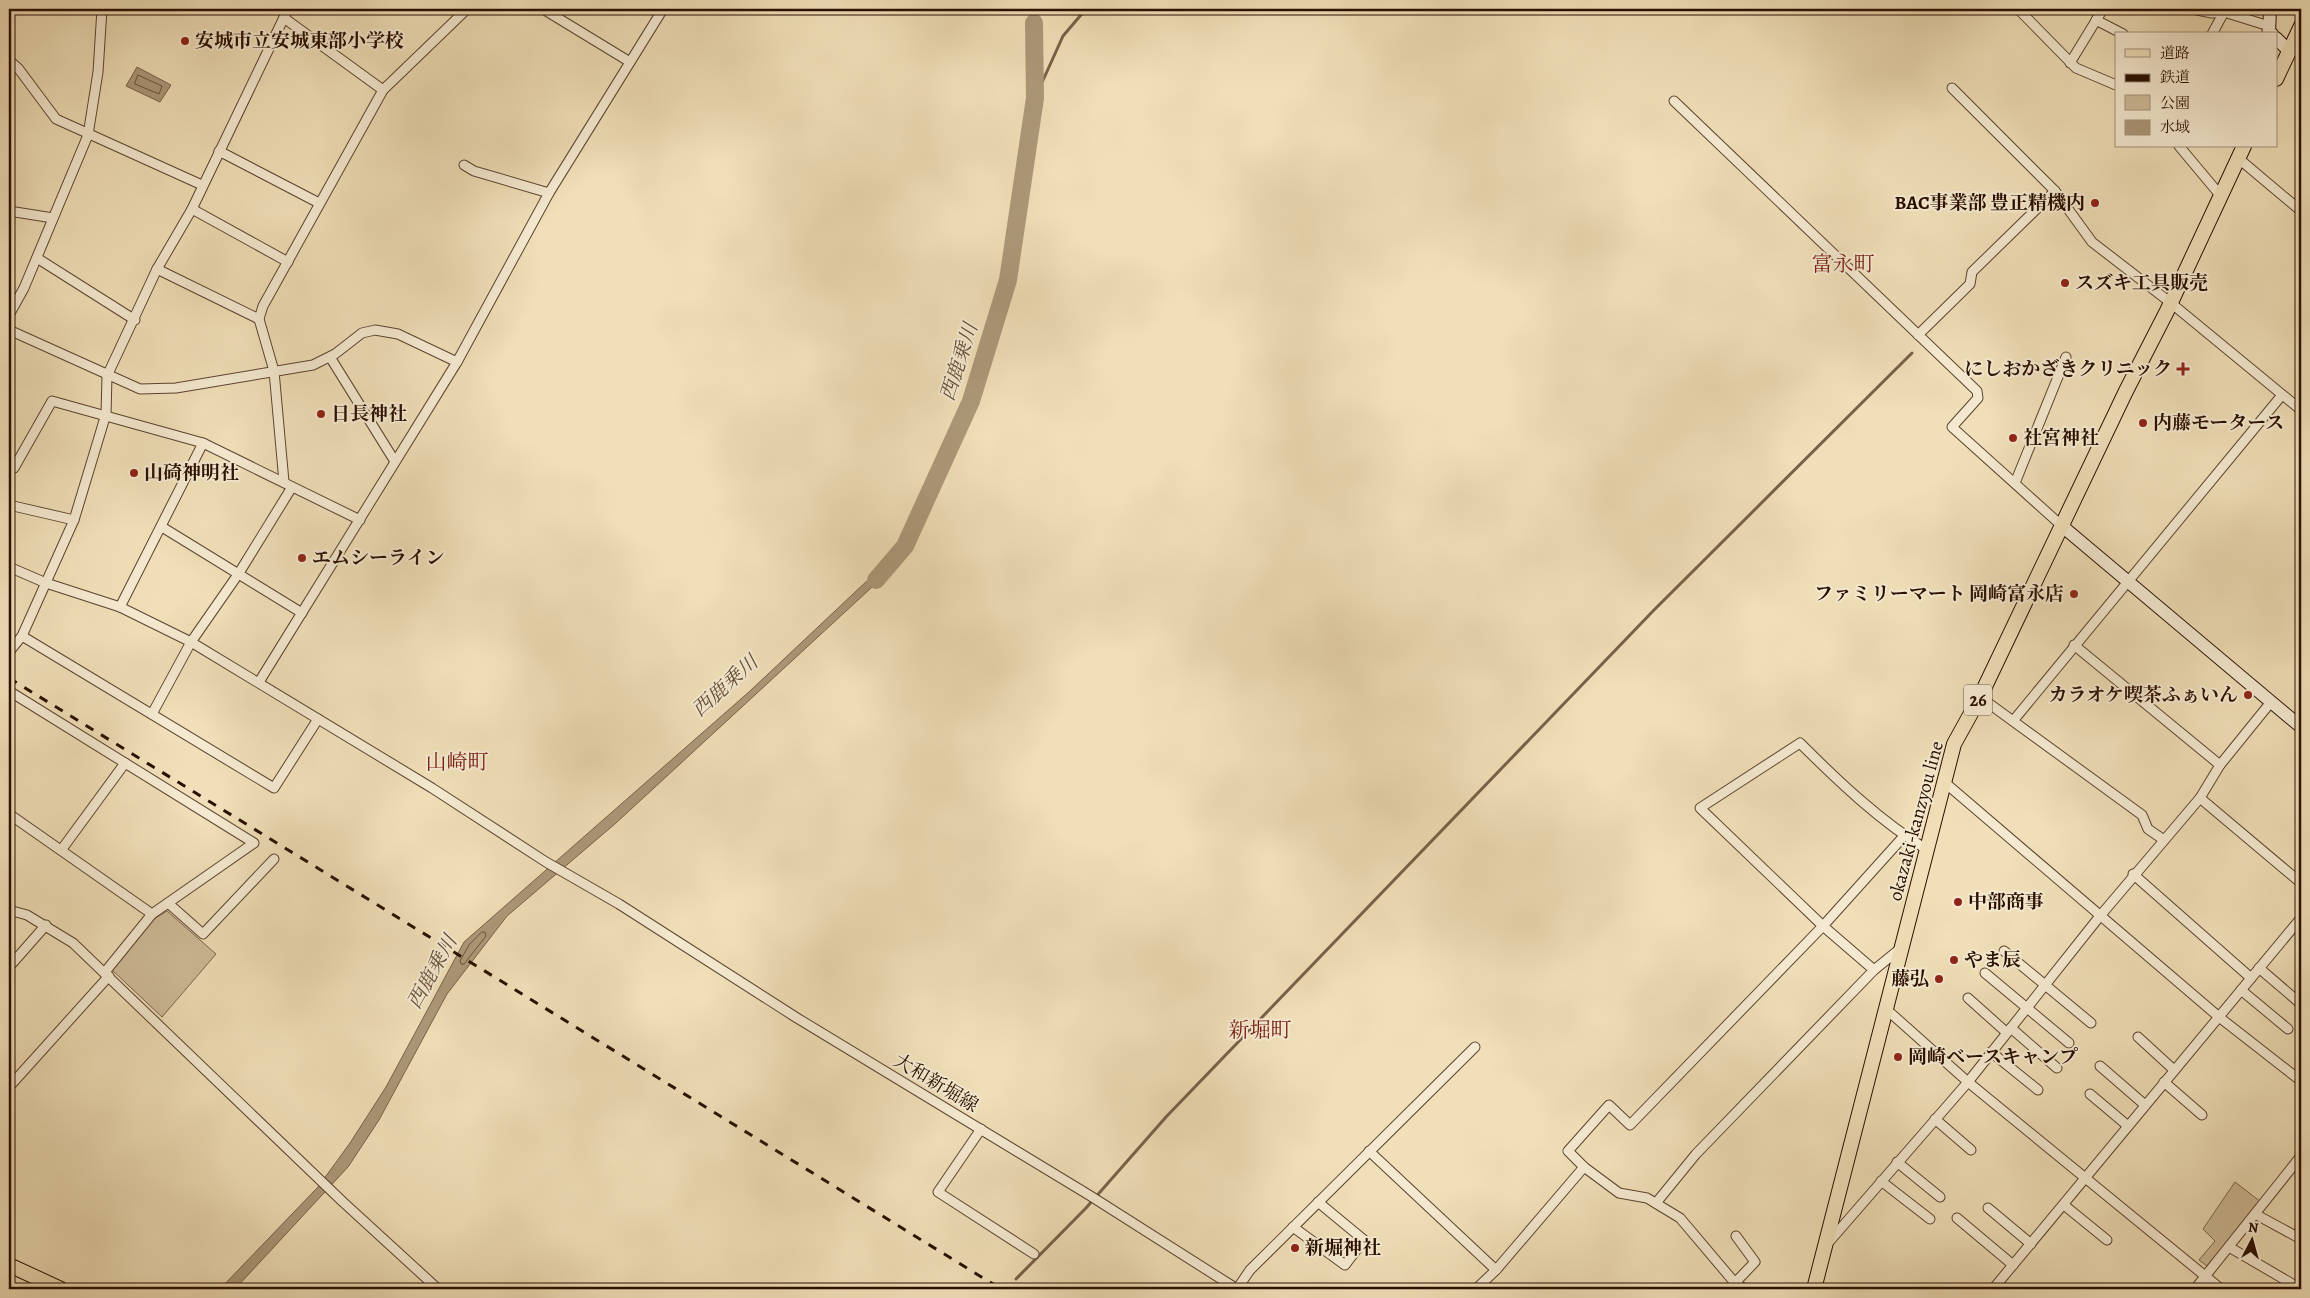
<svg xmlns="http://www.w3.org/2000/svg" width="2310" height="1298" font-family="Alegreya,'Noto Serif JP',serif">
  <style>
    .green { fill: #cebc99; stroke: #7c664c }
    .water { fill: #ac9879; stroke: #786149 }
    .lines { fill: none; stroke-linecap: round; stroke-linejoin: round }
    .shore { stroke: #6a543c; stroke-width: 1 }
    .stream { stroke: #786149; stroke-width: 3 }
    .river { stroke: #ac9879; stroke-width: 18 }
    .street-casing { stroke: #5b432e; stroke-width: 11 }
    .secondary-casing { stroke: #290f00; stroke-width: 14 }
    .primary-casing { stroke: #290f00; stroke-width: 16 }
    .street { stroke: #f5ead1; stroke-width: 9 }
    .secondary { stroke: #f5ead1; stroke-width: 12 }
    .primary { stroke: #f0dfb8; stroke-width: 14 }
    .rail { stroke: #290f00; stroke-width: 3; stroke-dasharray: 9 9; stroke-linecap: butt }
    .poi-dot { fill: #8f2418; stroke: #f5ead1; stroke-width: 2 }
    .labels { text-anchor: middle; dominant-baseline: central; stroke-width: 4; stroke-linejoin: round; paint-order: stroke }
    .shield { fill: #f5ead1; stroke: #66513f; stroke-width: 1 }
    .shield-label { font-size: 18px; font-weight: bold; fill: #290f00 }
    .poi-label { font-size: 19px; font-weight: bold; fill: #290f00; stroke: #f5ead1; text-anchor: start }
    .street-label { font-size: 19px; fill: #290f00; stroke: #f5ead1 }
    .water-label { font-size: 20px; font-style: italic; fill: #644d36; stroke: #f5ead1 }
    .quarter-label { font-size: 21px; fill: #7a1f14; stroke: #f5ead1 }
  </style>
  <rect width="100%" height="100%" fill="#f0dfb8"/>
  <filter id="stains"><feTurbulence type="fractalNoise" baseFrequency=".004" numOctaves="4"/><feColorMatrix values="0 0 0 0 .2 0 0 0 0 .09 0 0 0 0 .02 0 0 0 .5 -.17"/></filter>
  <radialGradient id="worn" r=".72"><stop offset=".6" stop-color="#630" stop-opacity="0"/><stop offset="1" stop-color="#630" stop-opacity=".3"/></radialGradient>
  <g class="green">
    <polygon points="167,911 216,954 162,1017 111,969 154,919"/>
    <polygon points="2235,1182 2261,1202 2207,1266 2199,1260 2215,1241 2203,1229"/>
  </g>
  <g class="water">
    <polygon points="137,67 171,85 160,102 126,86"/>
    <polygon points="887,562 896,565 616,823 507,916 447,994 379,1120 348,1167 235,1289 220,1289 318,1187 350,1143 386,1087 464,942 750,691"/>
  </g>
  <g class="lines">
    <g class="shore">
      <polygon points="138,75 162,86 159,94 135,84"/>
      <polygon points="482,932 485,932 486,936 464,964 461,964 460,961 469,945"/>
    </g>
    <g class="stream">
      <polyline points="1032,9 1034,23"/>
      <polyline points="1035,98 1063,36 1086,9"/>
      <polyline points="1016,1279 1086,1208 1166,1117 1654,610 1912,353"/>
    </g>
    <polyline class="river" points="876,580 905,546 971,401 1008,280 1035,98 1034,23"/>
    <g class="street-casing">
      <g id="street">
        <polyline points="543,9 630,62"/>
        <polyline points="2018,9 2076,68 2116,85"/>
        <polyline points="2192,9 2212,13 2224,12"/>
        <polyline points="2224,9 2224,12 2269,26 2267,30"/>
        <polyline points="284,18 383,90"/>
        <polyline points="2096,20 2123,34"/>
        <polyline points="2212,34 2224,12"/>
        <polyline points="9,60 18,68 56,119 202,185"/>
        <polyline points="2070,63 2103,9"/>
        <polyline points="1952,88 2055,191 2092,242 2171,303 2301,410"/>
        <polyline points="1674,101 1977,391 1978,398 1952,427 2062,526"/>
        <polyline points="2179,146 2220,195"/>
        <polyline points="219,151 319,203"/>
        <polyline points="2238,158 2301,211"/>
        <polyline points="464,165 474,171 549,193"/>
        <polyline points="192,209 288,262"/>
        <polyline points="9,211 53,218"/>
        <polyline points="37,258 135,320"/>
        <polyline points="157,269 259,319"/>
        <polyline points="9,315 24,288 88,135 98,72 102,9"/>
        <polyline points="9,330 140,389 176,388 313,365 335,354 362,333 375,330 398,334 457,362"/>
        <polyline points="1918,335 1970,284 1972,272 2055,191"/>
        <polyline points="330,357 394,460"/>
        <polyline points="9,467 14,468 52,401 203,443 360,520"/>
        <polyline points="284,482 274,371 259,319 263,306 383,90 467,9"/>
        <polyline points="2015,483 2066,357"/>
        <polyline points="9,505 74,520"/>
        <polyline points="162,527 302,613"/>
        <polyline points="9,567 46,583 120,607 191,642 432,788 546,862 619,904 797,1018 1089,1195 1237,1289"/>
        <polyline points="120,607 203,443"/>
        <polyline points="22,636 274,788 318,719"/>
        <polyline points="2074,645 2220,765"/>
        <polyline points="9,652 22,636 74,520 106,414 107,376 157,269 192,209 288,9"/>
        <polyline points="259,682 457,362 549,193 663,9"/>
        <polyline points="9,691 254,843 152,914 105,972"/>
        <polyline points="1980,697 2142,815 2148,829 2164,840"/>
        <polyline points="152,714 191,642 239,573 292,487"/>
        <polyline points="2013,721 2282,395"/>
        <polyline points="1943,781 2219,1017 2301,1081"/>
        <polyline points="2200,798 2301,883"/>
        <polyline points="9,814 152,914"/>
        <polyline points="62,849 125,763"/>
        <polyline points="2133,874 2251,978"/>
        <polyline points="168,903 203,934 274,859"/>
        <polyline points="9,910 27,915 73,943 343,1202 438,1289"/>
        <polyline points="2004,951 2091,1023"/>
        <polyline points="9,967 46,925"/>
        <polyline points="2259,968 2301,1004"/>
        <path d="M1874,970L1823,926L1700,808L1800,743C1837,780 1881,822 1926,849"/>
        <polyline points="1985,973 2069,1043"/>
        <polyline points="2241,990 2288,1029"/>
        <polyline points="1968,998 2006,1032"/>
        <polyline points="1885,1008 1968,1082 2221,1289"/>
        <polyline points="2011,1028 2057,1068"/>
        <polyline points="2138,1037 2174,1070"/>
        <polyline points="1991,1052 2038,1090"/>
        <polyline points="2100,1066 2145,1105"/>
        <polyline points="2164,1082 2202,1115"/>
        <polyline points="9,1087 109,976"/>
        <polyline points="2090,1094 2128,1126"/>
        <polyline points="1935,1119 1971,1150"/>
        <polyline points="981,1129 938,1192 1034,1254"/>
        <polyline points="1369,1151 1496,1270"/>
        <polyline points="1897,1162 1940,1197"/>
        <polyline points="1881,1181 1930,1219"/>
        <polyline points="1656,1203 1696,1154 1874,970 1901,948"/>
        <polyline points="2064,1205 2107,1240"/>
        <polyline points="1988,1208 2031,1244"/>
        <polyline points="2255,1214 2301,1239"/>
        <polyline points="1957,1218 2013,1265"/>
        <polyline points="1293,1227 1345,1265 1364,1240 1318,1202"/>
        <polyline points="1828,1243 1968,1082 2100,916 2200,798 2220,765 2271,702"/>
        <polyline points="2229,1247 2301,1289"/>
        <polyline points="1237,1289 1250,1270 1475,1047"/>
        <polyline points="1476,1289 1496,1270 1584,1167"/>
        <polyline points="1729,1289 1755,1262 1736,1236"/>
        <polyline points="1745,1289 1735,1283 1680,1218 1647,1198 1619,1193 1584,1167 1568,1151 1609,1105 1630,1125 1823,926 1904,836"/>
        <polyline points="1993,1289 2301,918"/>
        <polyline points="2195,1289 2301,1156"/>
      </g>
    </g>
    <g class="secondary-casing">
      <g id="secondary">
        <polyline points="2270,9 2269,33 2272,34"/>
        <polyline points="2276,38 2289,51"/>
        <polyline points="2062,526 2301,727"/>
      </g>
    </g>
    <g class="primary-casing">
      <g id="primary">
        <polyline points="2276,79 2301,26"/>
        <polyline points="9,1265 61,1289"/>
        <polyline points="1814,1289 1954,744 1980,697 2126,391 2167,311 2244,146"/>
      </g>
    </g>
    <use href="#street" class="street"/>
    <use href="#secondary" class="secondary"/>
    <use href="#primary" class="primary"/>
    <polyline class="rail" points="9,678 1001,1289"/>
  </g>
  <g class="poi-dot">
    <circle cx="185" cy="41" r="5"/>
    <circle cx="2095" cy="203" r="5"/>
    <circle cx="2065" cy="283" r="5"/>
    <path d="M2180.5 361.5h5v5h5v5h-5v5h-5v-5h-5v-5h5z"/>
    <circle cx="321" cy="414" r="5"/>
    <circle cx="2143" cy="423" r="5"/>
    <circle cx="2013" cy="438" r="5"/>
    <circle cx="134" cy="473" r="5"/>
    <circle cx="302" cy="558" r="5"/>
    <circle cx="2074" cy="594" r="5"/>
    <circle cx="2248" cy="695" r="5"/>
    <circle cx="1958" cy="902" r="5"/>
    <circle cx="1954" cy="960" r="5"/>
    <circle cx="1939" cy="979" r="5"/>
    <circle cx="1898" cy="1057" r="5"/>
    <circle cx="1295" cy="1248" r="5"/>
  </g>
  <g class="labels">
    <rect class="shield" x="1964" y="684.5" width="28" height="31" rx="4"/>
    <g class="shield-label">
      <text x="1978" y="700">26</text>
    </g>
    <g class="poi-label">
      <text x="195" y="41">安城市立安城東部小学校</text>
      <text x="2085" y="203" text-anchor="end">BAC事業部 豊正精機内</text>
      <text x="2075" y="283">スズキ工具販売</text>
      <text x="2172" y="369" text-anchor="end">にしおかざきクリニック</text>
      <text x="331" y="414">日長神社</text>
      <text x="2153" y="423">内藤モータース</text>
      <text x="2023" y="438">社宮神社</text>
      <text x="144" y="473">山碕神明社</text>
      <text x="312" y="558">エムシーライン</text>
      <text x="2064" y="594" text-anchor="end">ファミリーマート 岡崎富永店</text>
      <text x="2238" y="695" text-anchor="end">カラオケ喫茶ふぁいん</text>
      <text x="1968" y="902">中部商事</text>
      <text x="1964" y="960">やま辰</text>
      <text x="1929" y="979" text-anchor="end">藤弘</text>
      <text x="1908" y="1057">岡崎ベースキャンプ</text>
      <text x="1305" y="1248">新堀神社</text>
    </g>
    <g class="street-label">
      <text transform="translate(1916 821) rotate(-75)">okazaki-kanzyou line</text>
      <text transform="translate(936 1083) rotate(31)">大和新堀線</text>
    </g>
    <g class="water-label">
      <text transform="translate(959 362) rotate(-72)">西鹿乗川</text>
      <text transform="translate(725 686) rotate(-42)">西鹿乗川</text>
      <text transform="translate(432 972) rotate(-61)">西鹿乗川</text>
    </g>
    <g class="quarter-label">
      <text x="1843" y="264">富永町</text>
      <text x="457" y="762">山崎町</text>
      <text x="1260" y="1030">新堀町</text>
    </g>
  </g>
  <rect width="2310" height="1298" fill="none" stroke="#f0dfb8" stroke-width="30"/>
  <rect x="10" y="10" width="2290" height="1278" fill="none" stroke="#290f00" stroke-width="2.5"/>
  <rect x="15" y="15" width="2280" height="1268" fill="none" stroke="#290f00"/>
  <rect x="2115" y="32" width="162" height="115" fill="#f5ead1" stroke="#a3927d"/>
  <rect x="2125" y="49" width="25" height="8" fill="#f0dfb8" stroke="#a3927d"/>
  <text x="2160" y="58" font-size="15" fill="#290f00">道路</text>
  <rect x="2125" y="74" width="25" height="8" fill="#290f00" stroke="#a3927d"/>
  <text x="2160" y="82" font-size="15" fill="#290f00">鉄道</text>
  <rect x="2125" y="95" width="25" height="15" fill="#cebc99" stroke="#a3927d"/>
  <text x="2160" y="108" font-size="15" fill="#290f00">公園</text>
  <rect x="2125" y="120" width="25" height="15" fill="#ac9879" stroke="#a3927d"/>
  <text x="2160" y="132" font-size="15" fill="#290f00">水域</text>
  <g transform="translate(2252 1240) rotate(6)" stroke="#f5ead1" stroke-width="4" paint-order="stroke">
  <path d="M0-4L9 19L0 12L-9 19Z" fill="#290f00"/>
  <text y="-8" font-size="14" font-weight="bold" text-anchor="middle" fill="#290f00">N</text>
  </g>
  <rect width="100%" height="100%" filter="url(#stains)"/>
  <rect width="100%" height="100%" fill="url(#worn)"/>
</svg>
